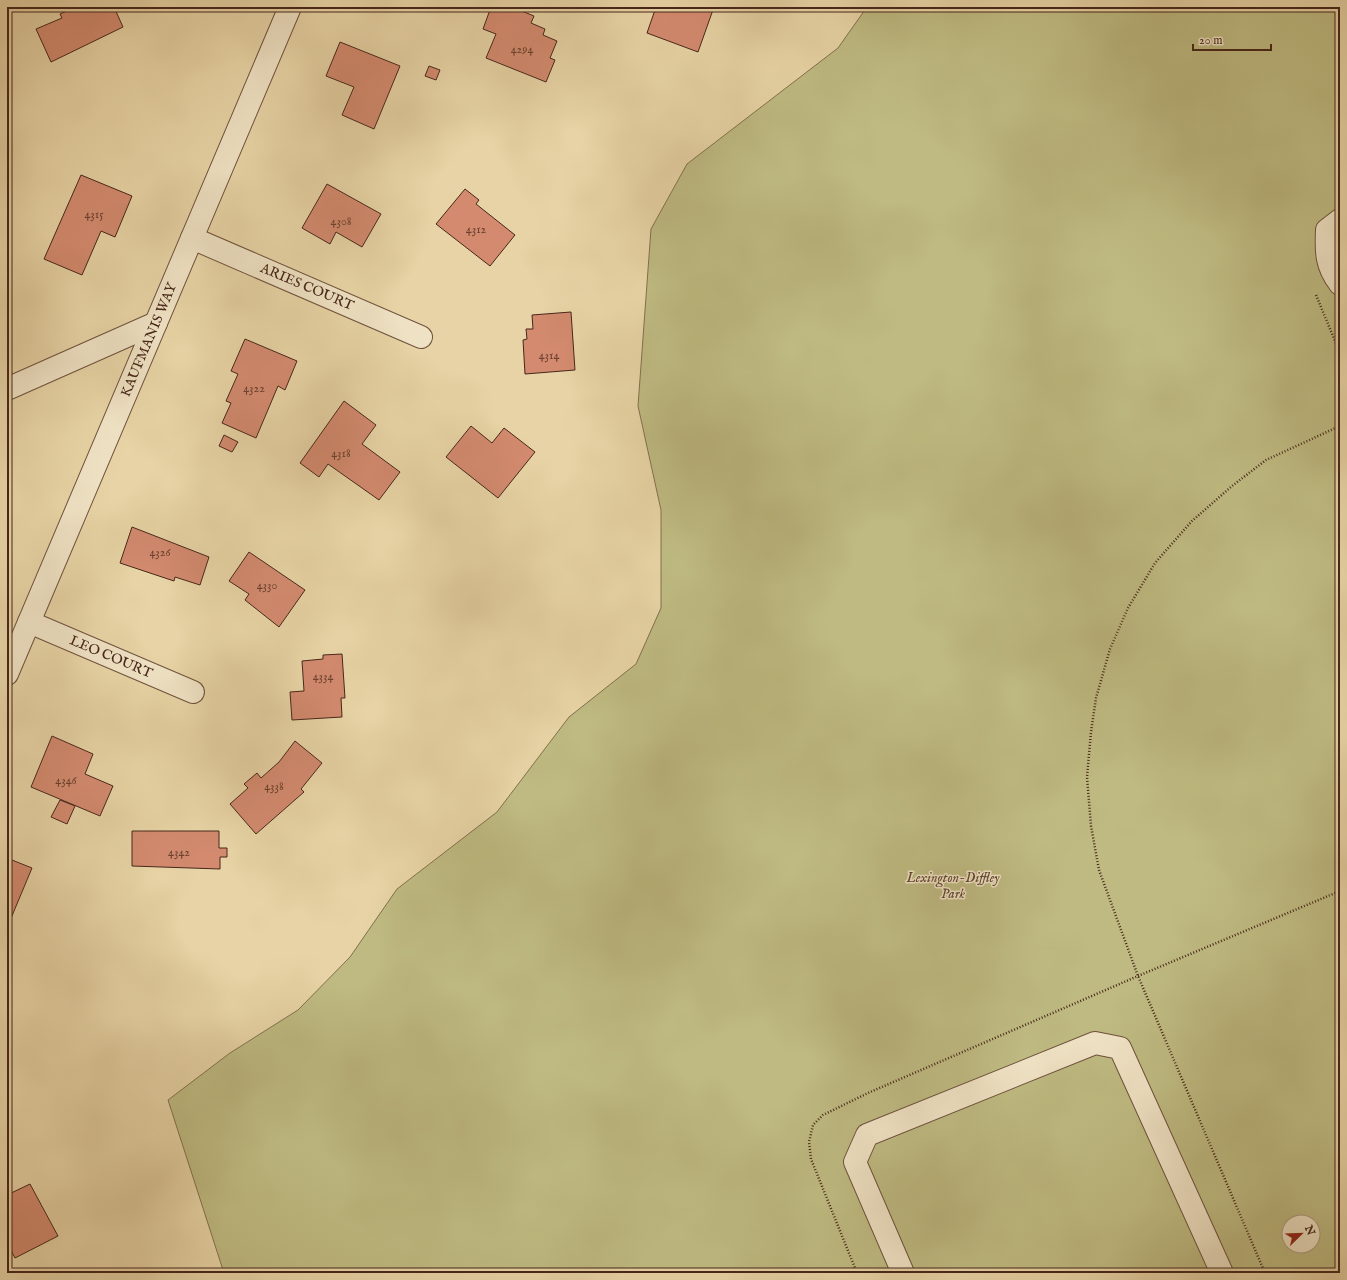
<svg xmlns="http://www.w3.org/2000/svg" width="1347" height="1280" font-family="'IM FELL English',serif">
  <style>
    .green { fill: #beba81; stroke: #82704e; fill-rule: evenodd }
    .building { fill: #d38a6f; stroke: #47271a }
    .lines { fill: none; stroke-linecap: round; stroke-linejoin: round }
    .minor-casing { stroke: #6f523d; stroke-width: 24 }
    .path { stroke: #47271a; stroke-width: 2.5; stroke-dasharray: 1 2; stroke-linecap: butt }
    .minor { stroke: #efe2c4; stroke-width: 22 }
    .labels { text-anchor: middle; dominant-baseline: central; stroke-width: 3; stroke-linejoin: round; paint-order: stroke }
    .number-label { font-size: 12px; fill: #6a402f }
    .street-label { font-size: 14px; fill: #47271a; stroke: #efe2c4 }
    .park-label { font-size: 14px; font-style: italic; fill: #5f442f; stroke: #efe2c4 }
  </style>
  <rect width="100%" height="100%" fill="#e7d3a5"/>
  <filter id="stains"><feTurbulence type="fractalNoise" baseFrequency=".005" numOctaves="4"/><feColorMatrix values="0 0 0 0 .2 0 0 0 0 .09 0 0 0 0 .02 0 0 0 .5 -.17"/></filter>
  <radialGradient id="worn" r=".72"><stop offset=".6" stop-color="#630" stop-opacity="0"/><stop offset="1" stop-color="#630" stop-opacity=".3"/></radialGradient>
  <path class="green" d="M867,7H1340V1273H224L168,1100L230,1053L298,1010L350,957L397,889L497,812L569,717L636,664L661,608V510L638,406L651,229L687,164L838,48ZM1289,1222H1313V1246H1289Z"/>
  <g class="building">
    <polygon points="76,7 114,7 123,27 51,62 36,29 62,18 60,14"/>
    <polygon points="491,7 512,7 534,16 531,23 545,29 543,35 557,41 550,58 555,60 546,82 486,58 496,34 483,29"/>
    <polygon points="656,7 714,7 698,52 647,33"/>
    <polygon points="340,42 400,66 374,129 342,115 354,87 326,76"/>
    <polygon points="429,66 440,70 436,80 425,76"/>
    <polygon points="81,175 132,196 115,237 101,231 82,275 44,259"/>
    <polygon points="327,184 381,214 362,247 336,232 330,244 302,228"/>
    <polygon points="465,189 479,200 476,204 515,235 490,266 436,224"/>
    <polygon points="571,312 575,370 525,374 523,340 527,339 526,329 533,329 532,315"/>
    <polygon points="245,339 297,361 285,390 278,386 256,438 222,423 231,403 226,401 238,374 231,371"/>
    <polygon points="344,401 376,425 362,444 400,472 379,500 328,464 319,477 300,463"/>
    <polygon points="471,426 492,443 504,428 535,452 498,498 446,457"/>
    <polygon points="224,435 238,442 232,452 219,446"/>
    <polygon points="132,527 209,557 200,585 175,577 174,581 120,563"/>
    <polygon points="249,552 305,590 279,627 245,600 249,594 229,581"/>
    <polygon points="342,654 345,698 341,698 342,717 292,720 290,692 304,691 302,661 323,659 323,655"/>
    <polygon points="52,736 93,754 85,774 113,786 100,816 31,787"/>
    <polygon points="295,741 322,763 301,789 304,792 256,834 230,804 248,788 244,784 257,773 261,778 279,762"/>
    <polygon points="60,800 75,806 67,824 51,817"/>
    <polygon points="132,831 219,831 219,848 227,848 227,857 220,857 220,869 132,866"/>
    <polygon points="7,858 32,868 9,923 7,922"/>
    <polygon points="30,1184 58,1236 15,1258 7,1243 7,1195"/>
  </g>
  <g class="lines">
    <g class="minor-casing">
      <g id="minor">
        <path d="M1340,220L1327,230C1326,252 1326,266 1340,284"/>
        <polyline points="192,238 421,337"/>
        <polyline points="7,389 156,323"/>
        <polyline points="29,622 193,692"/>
        <polyline points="7,674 290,7"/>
        <polyline points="903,1273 855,1162 867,1135 1095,1043 1120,1048 1222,1273"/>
      </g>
    </g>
    <g class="path">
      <polyline points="1316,295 1340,353"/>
      <polyline points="857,1273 811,1159 809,1142 813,1125 823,1115 868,1093 1138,976 1340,891"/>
      <polyline points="1265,1273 1138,976 1099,870 1091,826 1087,777 1091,732 1096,698 1110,649 1128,608 1155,563 1192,521 1232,486 1266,460 1340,426"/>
    </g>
    <use href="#minor" class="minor"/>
  </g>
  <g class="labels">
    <g class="number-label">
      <text x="522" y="49">4294</text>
      <text x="94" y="214">4315</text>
      <text x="341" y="221">4308</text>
      <text x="476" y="229">4312</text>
      <text x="549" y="355">4314</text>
      <text x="254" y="388">4322</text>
      <text x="341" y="453">4318</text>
      <text x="160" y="552">4326</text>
      <text x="267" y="585">4330</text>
      <text x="323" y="676">4334</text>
      <text x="66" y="780">4346</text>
      <text x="274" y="786">4338</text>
      <text x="179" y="852">4342</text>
    </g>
    <g class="street-label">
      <text transform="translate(307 287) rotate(23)">ARIES COURT</text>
      <text transform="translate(149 340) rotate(-67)">KAUFMANIS WAY</text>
      <text transform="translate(111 657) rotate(23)">LEO COURT</text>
    </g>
    <g class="park-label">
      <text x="953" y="878">Lexington-Diffley<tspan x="953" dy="16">Park</tspan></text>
    </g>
  </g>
  <rect width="1347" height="1280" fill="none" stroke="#e7d3a5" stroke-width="24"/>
  <rect x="8" y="8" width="1331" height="1264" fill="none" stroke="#47271a" stroke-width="2"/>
  <rect x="12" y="12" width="1323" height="1256" fill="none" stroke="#47271a"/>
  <g transform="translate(1301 1234) rotate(67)"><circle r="19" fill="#efe2c4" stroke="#ac9780"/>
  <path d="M0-3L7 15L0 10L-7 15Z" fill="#8f2418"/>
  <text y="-6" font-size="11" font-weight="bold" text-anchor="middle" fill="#47271a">N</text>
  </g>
  <path d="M1193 44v6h78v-6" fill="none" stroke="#47271a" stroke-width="2"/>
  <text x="1199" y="44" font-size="12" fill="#47271a" stroke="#efe2c4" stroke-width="3" paint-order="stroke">20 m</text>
  <rect width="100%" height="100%" filter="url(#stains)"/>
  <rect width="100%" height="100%" fill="url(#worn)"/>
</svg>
